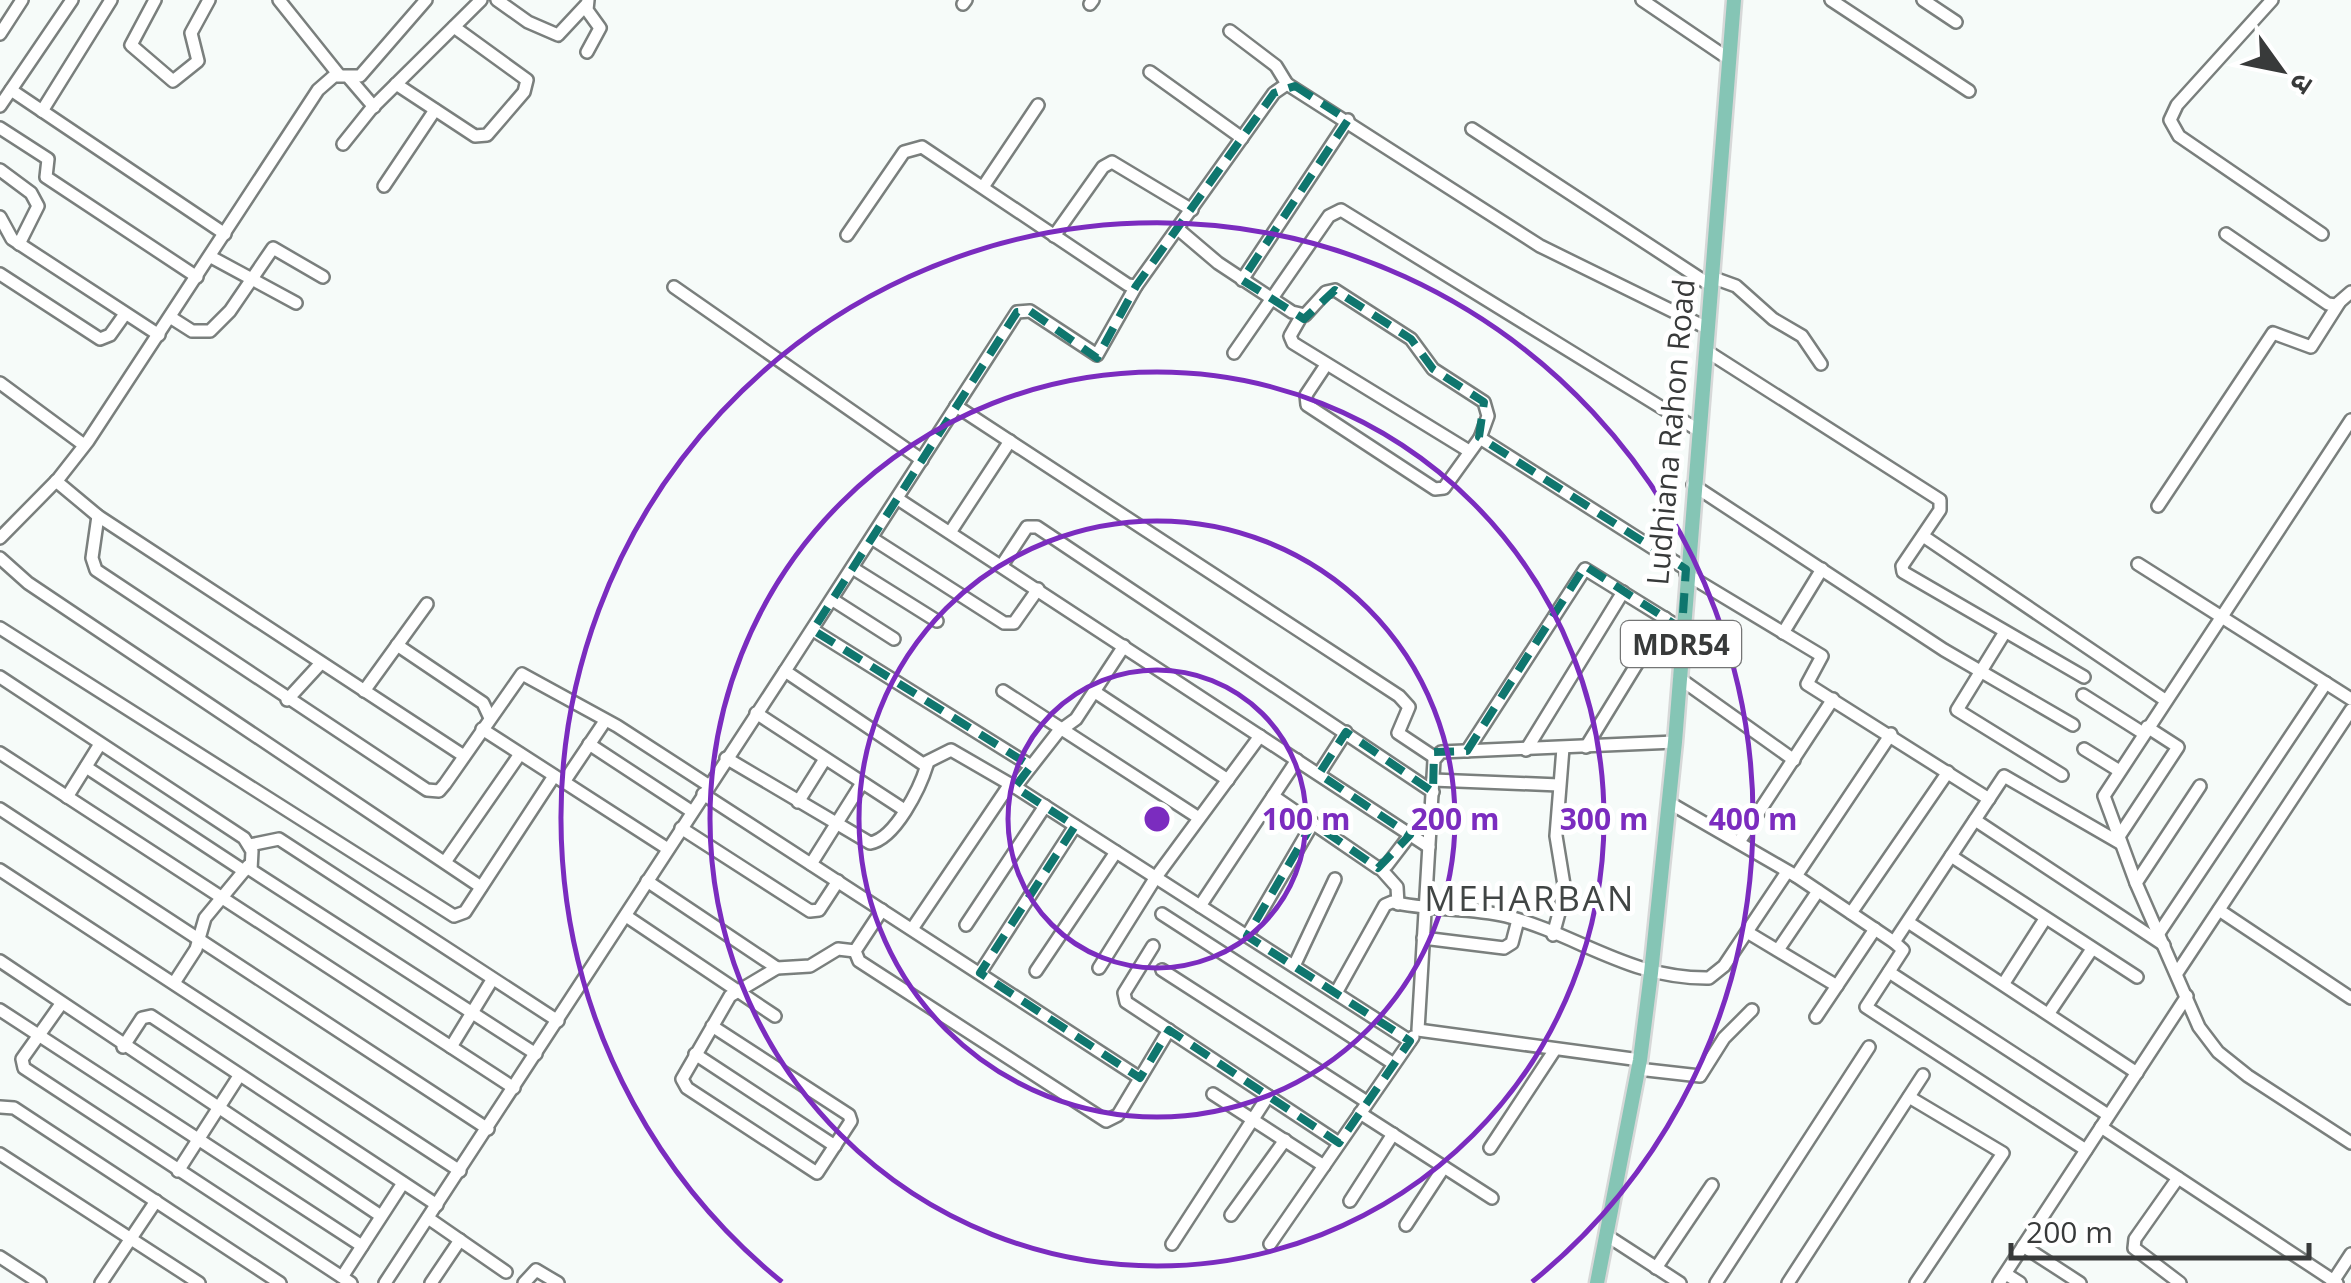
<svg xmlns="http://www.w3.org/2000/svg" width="2351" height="1283" font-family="'Open Sans','Noto Sans Devanagari',sans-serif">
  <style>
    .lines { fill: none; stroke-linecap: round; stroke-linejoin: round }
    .minor-casing { stroke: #7a7f7d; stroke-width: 16 }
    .major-casing { stroke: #d7d8d8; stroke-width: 19 }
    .minor { stroke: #fff; stroke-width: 11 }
    .major { stroke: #85c5b5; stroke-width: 14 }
    .marked { fill: none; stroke: #0f766e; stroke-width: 8; stroke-dasharray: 20 12; stroke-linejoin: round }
    .ring { fill: none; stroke: #7b2cbf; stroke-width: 5 }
    .labels { text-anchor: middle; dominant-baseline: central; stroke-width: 10; stroke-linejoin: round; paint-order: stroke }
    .shield { fill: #fff; stroke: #747575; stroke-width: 2.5 }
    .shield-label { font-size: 28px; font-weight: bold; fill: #383a3a }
    .street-label { font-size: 30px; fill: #383a3a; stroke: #fff }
    .quarter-label { font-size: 35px; letter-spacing: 2.5px; fill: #414544; stroke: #fff }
    .centre { fill: #7b2cbf; stroke: #fff; stroke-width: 5 }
    .ring-label { font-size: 30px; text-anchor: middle; font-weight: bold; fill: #7b2cbf; stroke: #fff; stroke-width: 10; stroke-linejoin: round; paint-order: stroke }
  </style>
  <rect width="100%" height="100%" fill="#f6fbf9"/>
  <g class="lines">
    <g class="minor-casing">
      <g id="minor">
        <polyline points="155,0 131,45 173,81 198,61 191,33 209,0"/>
        <polyline points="279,0 339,75"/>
        <polyline points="497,0 528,22 558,35 586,5"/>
        <polyline points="1642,0 1729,59"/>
        <polyline points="1831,0 1969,91"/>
        <polyline points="1923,0 1956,22"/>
        <polyline points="2272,0 2177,105 2170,120 2179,136 2322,234"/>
        <polyline points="963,4 966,0"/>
        <polyline points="1090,4 1093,0"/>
        <polyline points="1230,31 1276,66 1287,84"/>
        <polyline points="0,34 22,0"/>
        <polyline points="587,52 600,28 587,10 588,0"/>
        <polyline points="1150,72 1242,138"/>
        <polyline points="350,79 374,107"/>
        <polyline points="396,84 475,136 487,135 524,92 527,80 454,27"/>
        <polyline points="11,90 225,234"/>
        <polyline points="0,106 72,0"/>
        <polyline points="42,111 111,0"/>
        <polyline points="0,128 48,159 46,177 197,277"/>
        <polyline points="1472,129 1710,285"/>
        <polyline points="343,144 371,109 481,0"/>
        <polyline points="0,170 31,193 38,206 19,244"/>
        <polyline points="384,186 435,110"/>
        <polyline points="983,187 1038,105"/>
        <polyline points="0,217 12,239 159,335"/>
        <polyline points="1178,229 1218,263 1292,312 1305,315 1326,292 1335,290 1411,339 1433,369 1484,402 1488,416 1480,438"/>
        <polyline points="2226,234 2328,304 2336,305 2351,292"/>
        <polyline points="847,235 904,152 922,147 1128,285 1136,286 1274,93 1287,84 1540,246 1707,328"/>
        <polyline points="1054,236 1103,167 1112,162 1192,210"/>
        <polyline points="211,257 296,303"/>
        <polyline points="0,274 100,339 110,335 125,314"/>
        <polyline points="1711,277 1736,286 1773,319 1802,336 1821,364"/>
        <polyline points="1242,280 1348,120"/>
        <polyline points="1136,286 1097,355 1030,311 1017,312 785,671 923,764 951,750 1015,787 1410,1041"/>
        <polyline points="674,287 922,460"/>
        <polyline points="1302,315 1290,336 1293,343 1469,451"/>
        <polyline points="170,317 192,331 210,331 230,311 273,248 323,277"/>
        <polyline points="1705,350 1940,500 1940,510 1902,566 1903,572 2084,677"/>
        <polyline points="1234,353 1329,216 1341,210 1698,430"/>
        <polyline points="1326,365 1306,395 1307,405 1435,489 1444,488 1480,438 1686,569"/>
        <polyline points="0,383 84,445"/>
        <polyline points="956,406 1399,696 1409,707 1398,733 1434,757"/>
        <polyline points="2351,420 2104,796 2136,883 2199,1027 2218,1052 2248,1076 2351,1143"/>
        <polyline points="56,481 98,516 464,756"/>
        <polyline points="1693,485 1944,650 2073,725"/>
        <polyline points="898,499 1429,847"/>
        <polyline points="2158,506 2273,333 2311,347 2339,303"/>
        <polyline points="98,516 92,558 96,570 427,790 439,791 445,784 522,674 617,726 708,785"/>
        <polyline points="951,531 1010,441"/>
        <polyline points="1923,536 2165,700"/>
        <polyline points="0,538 59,478 88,441 318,90 334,76 360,76 426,0"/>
        <polyline points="873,539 1004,623 1014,623 1038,589"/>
        <polyline points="0,558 28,583 481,887"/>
        <polyline points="2138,564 2351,699"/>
        <polyline points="1002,565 1027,527 1037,527 1433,792"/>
        <polyline points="854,569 937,621"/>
        <polyline points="1686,574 1822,656 1807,684 1989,799"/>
        <polyline points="833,600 894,639"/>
        <polyline points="0,628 454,916 465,912 554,776"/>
        <polyline points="813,630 1031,766"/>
        <polyline points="2005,632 1957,710 2062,775"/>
        <polyline points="1783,633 1822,569"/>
        <polyline points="397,645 483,703 490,718"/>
        <polyline points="0,677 244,838 252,851 251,870 536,1054"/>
        <polyline points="1679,678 1794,760"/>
        <polyline points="364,691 427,604"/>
        <polyline points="1003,691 1199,818"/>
        <polyline points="1095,692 1228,780"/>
        <polyline points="2083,695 2143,733"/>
        <polyline points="287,700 321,663"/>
        <polyline points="756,713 903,809"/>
        <polyline points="482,729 668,849"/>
        <polyline points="589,744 691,811"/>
        <polyline points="1586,747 1665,618"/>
        <polyline points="2084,749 2118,770"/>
        <polyline points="1526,750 1623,592"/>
        <polyline points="1467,751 1585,569 1682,629"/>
        <polyline points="0,753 514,1088"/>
        <path d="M726,758L870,843C895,839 920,788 927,765"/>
        <polyline points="86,767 244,871"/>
        <polyline points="1319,774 1346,732"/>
        <polyline points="1433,780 1559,785"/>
        <polyline points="564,782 605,721"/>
        <polyline points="1015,787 1058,732 1076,719 1124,646"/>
        <polyline points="703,794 1140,1078"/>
        <polyline points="1273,796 1378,868 1387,865 1410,835"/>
        <polyline points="67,797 100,744"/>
        <polyline points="798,802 825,759"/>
        <polyline points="1668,802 1796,876 1894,942 1903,950 1866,1007 2086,1150"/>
        <polyline points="0,809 488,1129"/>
        <polyline points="1975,820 2164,945"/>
        <polyline points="681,828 810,911 819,910 838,881"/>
        <polyline points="2118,838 2178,747 2147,727"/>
        <polyline points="1739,842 1833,699"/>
        <polyline points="250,845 279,839 558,1021"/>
        <polyline points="1951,856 2137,977"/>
        <polyline points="445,862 520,754"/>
        <polyline points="811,864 862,783"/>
        <polyline points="1380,868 1397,887 1398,904"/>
        <polyline points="0,870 460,1171"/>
        <polyline points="1796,876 1891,734"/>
        <polyline points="647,881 777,968"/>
        <polyline points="2136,883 2200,786"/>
        <polyline points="1200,906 1297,760"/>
        <polyline points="882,910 855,951 859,961 1106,1121 1118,1115 1169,1030"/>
        <polyline points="2219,910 2351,998"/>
        <polyline points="1851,913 1948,772"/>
        <polyline points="1162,914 1394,1064"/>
        <polyline points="626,916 775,1016"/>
        <polyline points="1908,922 2137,1073"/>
        <polyline points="966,925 1045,806"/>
        <polyline points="912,929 1010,784"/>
        <polyline points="1747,932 1837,986"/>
        <polyline points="2159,933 2326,683"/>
        <polyline points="1553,935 1565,891 1556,836 1563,748"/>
        <polyline points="1247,936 1313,823"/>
        <polyline points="1423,938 1504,948 1512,943 1518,920"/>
        <polyline points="1894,942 2004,776 2120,843"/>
        <polyline points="1153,946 1124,993 1126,1002 1339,1143"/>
        <polyline points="1778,950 1818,891"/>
        <polyline points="0,961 381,1216"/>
        <polyline points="1294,966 1335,879"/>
        <polyline points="1099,968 1156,877 1260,736"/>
        <polyline points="1162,970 1367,1102"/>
        <polyline points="1036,971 1116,852"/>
        <polyline points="1889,972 2108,1115"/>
        <polyline points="980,973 1075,826"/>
        <polyline points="2177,973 2351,710"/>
        <polyline points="174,983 196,949 205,918 248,866"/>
        <polyline points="2004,983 2045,919"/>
        <path d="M1336,993L1385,905L1392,902C1429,911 1469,907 1506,916C1579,935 1629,979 1709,978L1724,966L1787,872"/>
        <polyline points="61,1004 22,1059 24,1068 351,1283"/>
        <polyline points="0,1010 362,1246"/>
        <polyline points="2049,1013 2092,949"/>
        <polyline points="1816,1017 1875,929"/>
        <polyline points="712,1026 849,1115 851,1121 817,1173 687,1088 682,1079 730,996 777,968 810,966 838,949 855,951"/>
        <polyline points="123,1047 142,1018 151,1016 437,1205"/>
        <polyline points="451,1047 492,980"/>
        <polyline points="695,1054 835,1146"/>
        <polyline points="1640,1060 1418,1030 1434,760 1441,752 1675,742"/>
        <polyline points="1638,1069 1700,1076 1724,1038 1752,1010"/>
        <polyline points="1213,1094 1324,1166"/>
        <polyline points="1909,1097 2003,1153 1916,1283"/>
        <polyline points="0,1107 14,1108 280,1283"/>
        <polyline points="1360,1113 1492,1198"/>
        <polyline points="2101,1127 2337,1283"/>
        <polyline points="1490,1148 1554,1051"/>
        <polyline points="0,1154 199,1283"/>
        <polyline points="178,1171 239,1076"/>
        <polyline points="2178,1178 2135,1239 2134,1248 2180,1283"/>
        <polyline points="1350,1201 1393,1134"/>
        <polyline points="1231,1215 1285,1140"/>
        <polyline points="428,1218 506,1272"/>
        <polyline points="1406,1225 1444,1167"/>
        <polyline points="1606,1235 1680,1283"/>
        <polyline points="1172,1244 1268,1096"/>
        <polyline points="1270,1244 1413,1037"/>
        <polyline points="2023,1246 2080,1283"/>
        <polyline points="0,1257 40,1283"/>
        <polyline points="1656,1268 1712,1185"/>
        <polyline points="2006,1274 2020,1283"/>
        <polyline points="342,1277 403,1183"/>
        <polyline points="101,1283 156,1201"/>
        <polyline points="385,1283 785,671"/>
        <polyline points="431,1283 460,1240"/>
        <polyline points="524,1283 536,1270 558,1283"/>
        <polyline points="1716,1283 1869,1047"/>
        <polyline points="1788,1283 1923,1075"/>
        <polyline points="1999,1283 2187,996"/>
        <polyline points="2332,1283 2351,1254"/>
      </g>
    </g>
    <g class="major-casing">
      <polyline id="major" points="1597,1283 1640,1060 1651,973 1675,742 1734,0"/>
    </g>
    <use href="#minor" class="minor"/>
    <use href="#major" class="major"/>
  </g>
  <path class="marked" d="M1295,86L1348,120L1242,280L1304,319L1335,290L1411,339L1433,369L1484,402L1479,437L1686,569L1682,629L1585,566L1467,751L1434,752L1433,792L1346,732L1319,774L1410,835L1378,868L1313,823L1247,936L1410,1041L1339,1143L1169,1030L1140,1078L980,973L1075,826L1015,787L1031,766L813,630L1017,312L1030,311L1097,358L1136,286L1274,93Z"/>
  <g class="ring">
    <circle cx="1157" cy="819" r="149"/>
    <circle cx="1157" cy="819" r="298"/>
    <circle cx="1157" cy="819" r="447"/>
    <path d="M782 1282A596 596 0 1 1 1532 1282"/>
  </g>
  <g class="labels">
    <rect class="shield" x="1621" y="621" width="120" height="46" rx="8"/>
    <g class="shield-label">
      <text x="1681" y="644">MDR54</text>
    </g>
    <g class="street-label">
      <text transform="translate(1670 432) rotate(-85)">Ludhiana Rahon Road</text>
    </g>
    <g class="quarter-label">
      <text x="1530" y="897">MEHARBAN</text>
    </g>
  </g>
  <circle cx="1157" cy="819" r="15" class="centre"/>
  <g class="ring-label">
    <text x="1306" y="830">100 m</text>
    <text x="1455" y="830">200 m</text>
    <text x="1604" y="830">300 m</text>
    <text x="1753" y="830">400 m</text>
  </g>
  <g transform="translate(2281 70) rotate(123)" stroke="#ffffff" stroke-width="8" paint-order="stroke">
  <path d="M0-8L18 38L0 25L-18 38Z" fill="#383a3a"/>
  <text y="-15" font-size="28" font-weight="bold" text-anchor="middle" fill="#383a3a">उ</text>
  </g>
  <path d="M2011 1243v15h298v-15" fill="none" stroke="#383a3a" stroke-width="5"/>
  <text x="2026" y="1243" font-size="30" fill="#383a3a" stroke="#ffffff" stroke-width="8" paint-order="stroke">200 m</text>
</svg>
